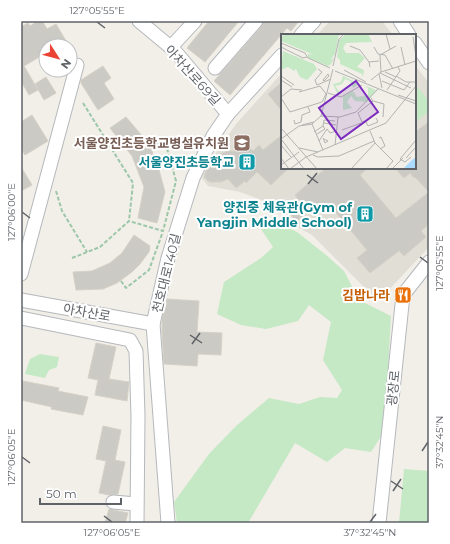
<svg xmlns="http://www.w3.org/2000/svg" width="450" height="544" font-family="Montserrat,'Noto Sans KR',sans-serif">
  <style>
    .education { fill: #e1ded6 }
    .green { fill: #c5e8c5 }
    .building { fill: #cccac5; stroke: #d6d1c6 }
    .lines { fill: none; stroke-linecap: round; stroke-linejoin: round }
    .minor-casing { stroke: #b5b8bc; stroke-width: 15 }
    .path { stroke: #9cc7a9; stroke-width: 2; stroke-dasharray: 4 2; stroke-linecap: butt }
    .minor { stroke: #fff; stroke-width: 13 }
    .ticks { fill: none; stroke: #5f6368; stroke-width: 1.5 }
    .labels { text-anchor: middle; dominant-baseline: central; stroke-width: 4; stroke-linejoin: round; paint-order: stroke }
    .street-label { font-size: 13px; fill: #5f6368; stroke: #fff }
    .education-label { font-size: 13px; font-weight: bold; fill: #785e54; stroke: #fff; text-anchor: end }
    .culture-label { font-size: 13px; font-weight: bold; fill: #0d838f; stroke: #fff; text-anchor: end }
    .food-label { font-size: 13px; font-weight: bold; fill: #c56008; stroke: #fff; text-anchor: end }
    .inset-road { fill: none; stroke: #b3b3b1; stroke-width: 1 }
    .view { fill: #7b2cbf; fill-opacity: 0.15; stroke: #7b2cbf; stroke-width: 2 }
    .inset-edge { fill: none; stroke: #5f6368; stroke-width: 2 }
    .neatline { fill: none; stroke: #5f6368; stroke-width: 1.5 }
    .ticks-label { font-size: 10px; text-anchor: middle; fill: #5f6368 }
  </style>
  <rect width="100%" height="100%" fill="#f1efe8"/>
  <g class="education">
    <polygon points="330,21 382,21 393,35 317,35"/>
    <polygon points="415,65 429,83 429,247 385,294 374,297 312,235 298,227 264,201 240,192 208,186 202,178 209,163 236,124 282,73 282,168 415,168"/>
  </g>
  <g class="green">
    <polygon points="415,84 429,101 429,111 415,123"/>
    <polygon points="268,219 297,232 326,255 344,271 359,300 391,316 387,388 382,435 371,452 345,448 327,462 295,443 248,523 177,523 174,502 209,454 236,426 269,398 299,404 320,397 337,398 342,390 323,360 331,322 309,305 298,321 266,329 241,325 217,314 224,282 261,258 273,247 261,229"/>
    <polygon points="40,354 59,357 57,367 49,370 45,378 25,374 30,359"/>
    <polygon points="404,469 429,471 429,523 399,523"/>
  </g>
  <g class="building">
    <polygon points="38,21 42,21 47,29 56,24 69,46 46,46 46,53 24,66 38,90 29,95 21,81 21,27 28,23 30,26"/>
    <polygon points="209,21 239,21 205,62 187,48"/>
    <polygon points="264,21 299,21 291,31 287,28 230,95 214,81 262,26"/>
    <polygon points="103,66 111,78 104,83 114,99 98,110 81,83 81,80"/>
    <polygon points="46,77 56,93 44,100 35,84"/>
    <polygon points="282,82 282,111 268,94"/>
    <polygon points="32,115 48,141 25,155 21,148 21,122"/>
    <polygon points="126,117 149,144 158,166 165,192 157,223 138,218 144,187 132,156 110,128"/>
    <polygon points="429,122 429,224 421,231 426,237 404,256 399,251 370,273 357,258 367,250 328,203 313,215 310,211 296,221 286,209 298,199 295,195 326,168 368,168 360,175 396,218 429,192 415,177 414,178 410,173 404,178 395,168 415,168 415,132"/>
    <polygon points="282,135 282,168 289,168 271,185 257,172 246,183 245,181 236,188 228,179 221,182 211,182 208,181 204,177 207,168 220,154 228,151 238,151 246,144 253,151 259,145 263,150"/>
    <polygon points="21,167 32,185 21,191"/>
    <polygon points="134,235 150,246 149,252 140,264 132,272 117,283 103,289 76,290 73,272 92,271 110,263 122,253"/>
    <polygon points="167,299 199,301 197,332 222,333 221,355 198,354 197,366 164,364 162,332 162,319"/>
    <polygon points="96,343 116,347 109,379 129,382 127,401 95,395 98,380 88,378"/>
    <polygon points="23,381 59,388 58,391 88,397 83,415 51,409 52,407 21,400 21,390"/>
    <polygon points="103,426 121,430 115,460 125,462 118,494 109,495 99,493 106,461 96,459"/>
    <polygon points="109,509 128,513 125,523 105,523"/>
  </g>
  <g class="lines">
    <g class="minor-casing">
      <g id="minor">
        <polyline points="139,21 174,50 228,114"/>
        <polyline points="400,21 409,35"/>
        <polyline points="301,35 314,21"/>
        <polyline points="415,43 429,63"/>
        <polyline points="171,47 195,21"/>
        <polyline points="215,68 256,21"/>
        <polyline points="21,274 77,65"/>
        <polyline points="21,300 153,324"/>
        <polyline points="21,318 130,340 136,351 138,416 137,523"/>
        <polyline points="113,502 136,504"/>
        <polyline points="168,523 153,324 168,258 193,178 213,136 228,114 282,55"/>
        <polyline points="379,523 403,295 429,262"/>
      </g>
    </g>
    <g class="path">
      <polyline points="83,103 133,183 129,221"/>
      <polyline points="56,191 62,211 87,252"/>
      <polyline points="72,258 100,247 129,221 163,231 176,181 165,141 150,147"/>
      <polyline points="121,281 126,288 149,270 162,234"/>
    </g>
    <use href="#minor" class="minor"/>
  </g>
  <path class="ticks" d="M97,22L105,28M307,175L318,183M308,184L317,173M22,212L30,218M420,257L428,263M190,335L202,343M192,344L200,333M422,451L428,442M22,457L30,463M391,481L403,489M393,491L401,479M104,516L112,522M370,522L376,514"/>
  <defs>
    <g id="school-square" transform="scale(0.9)"><rect x="-9" y="-9" width="18" height="18" rx="4" fill="#8d6e63" stroke="#fff"/><path d="M0-5L7-2L0 1L-7-2ZM-4 1L0 2.5L4 1V4Q0 6-4 4Z" fill="#fff"/></g>
    <g id="building-square" transform="scale(0.9)"><rect x="-9" y="-9" width="18" height="18" rx="4" fill="#0f9aa8" stroke="#fff"/><path d="M-4-6H4V6H1V3H-1V6H-4ZM-2.5-4.3h1.7v1.8h-1.7ZM.8-4.3h1.7v1.8H.8ZM-2.5-1h1.7V.8h-1.7ZM.8-1h1.7V.8H.8Z" fill="#fff"/></g>
    <g id="restaurant-square" transform="scale(0.9)"><rect x="-9" y="-9" width="18" height="18" rx="4" fill="#e8710a" stroke="#fff"/><path d="M-5-6h1v4h1v-4h1v4h1v-4h1v5L-1.5 .5V6h-2V.5L-5-1ZM5-6V6H3V1.5H1.5Q1.5-4 5-6Z" fill="#fff"/></g>
  </defs>
  <g fill-rule="evenodd">
    <use href="#school-square" x="242" y="143"/>
    <use href="#building-square" x="247" y="162"/>
    <use href="#building-square" x="365" y="214"/>
    <use href="#restaurant-square" x="403" y="295"/>
  </g>
  <g class="labels">
    <g class="street-label">
      <text transform="translate(193 75) rotate(48)">아차산로69길</text>
      <text transform="translate(166 273) rotate(-76)">천호대로140길</text>
      <text transform="translate(87 312) rotate(10)">아차산로</text>
      <text transform="translate(393 388) rotate(-84)">광장로</text>
    </g>
    <g class="education-label">
      <text x="229" y="143">서울양진초등학교병설유치원</text>
    </g>
    <g class="culture-label">
      <text x="234" y="162">서울양진초등학교</text>
      <text x="352" y="207">양진중 체육관(Gym of<tspan x="352" dy="15">Yangjin Middle School)</tspan></text>
    </g>
    <g class="food-label">
      <text x="390" y="295">김밥나라</text>
    </g>
  </g>
  <g transform="translate(281 34)">
    <rect width="135" height="135" fill="#f1efe8"/>
    <path d="M5,0H58L54,20L49,26L53,24L50,30L47,32L27,24V20L33,21L0,7V3ZM87,0L91,8L65,9L62,14L65,19H78L84,24L76,33L83,36L82,43L81,40L59,30V26L56,23L58,6L64,1ZM2,17L33,30L36,35L26,46L19,43L15,35L13,37L7,33L0,36ZM62,42L78,50L72,54L69,47L64,45L61,50L54,52L60,60L57,61L52,50L60,48ZM82,51L95,56L86,68L74,67L70,62L66,68L71,74L62,76V62L72,57L76,63L87,61V54Z" fill="#c5e8c5"/>
    <path d="M135,123V135H122L131,126Z" fill="#aadaff"/>
    <path class="inset-road" d="M105,0L109,15M132,3L135,22M0,9L24,19L27,24M69,12L79,16L88,28M0,13L22,24L26,23M93,13L97,20L104,21L112,35M120,13L124,31M27,24L49,34M52,32L58,5L63,0M89,33L88,28L98,27M37,35L41,38L34,46L36,51L50,45M63,36L85,48M54,37L135,70M100,38L99,21L115,12M104,38L115,43M99,39L130,54M47,40L48,42L43,47L42,46ZM98,40L101,54M0,42L13,51M115,42L125,48H134M0,46L11,53M90,46L100,38L135,27M101,47L123,56L129,48M106,56L119,37L117,33M47,59L60,63L81,51M117,61L135,67M0,63L10,55L21,56M0,64L9,78L41,68L45,60L39,52L18,58M92,67L103,70L102,83M40,82L59,83L75,78L97,55M13,86L14,90L20,88L21,81L29,78L27,73M85,87L81,88L77,79L92,67L90,64M85,88L87,92L97,88L95,84M43,89L55,91M31,90L42,116M21,91L33,88M0,94L36,135M61,96L80,89M33,98L42,92L43,86L54,87M36,100L44,95L42,92M42,104L44,109L47,107L43,105M98,104L100,103L104,112L99,115M0,105L18,92L31,90L40,82L52,35M0,105L23,135M38,107L46,95L49,99L55,97M94,109L112,127L105,135M0,111L10,123M54,111L57,83M18,114L37,118M32,121L37,123L58,122L93,107M130,123L124,128L119,125L135,106M0,124L8,135M125,124L135,113M0,131L18,118M9,135L25,123L105,89L135,52M70,135L94,109L89,97M111,135L122,124"/>
    <path class="view" d="M75,47L97,78L60,105L38,74Z"/>
    <rect width="135" height="135" class="inset-edge"/>
  </g>
  <rect width="450" height="544" fill="none" stroke="#ffffff" stroke-width="44"/>
  <g transform="translate(58 58) rotate(126)"><circle r="19" fill="#ffffff" stroke="#bfc1c3"/>
  <path d="M0-3L7 15L0 10L-7 15Z" fill="#ea4335"/>
  <text y="-6" font-size="11" font-weight="bold" text-anchor="middle" fill="#5f6368">N</text>
  </g>
  <path d="M40 498v6h81v-6" fill="none" stroke="#5f6368" stroke-width="2"/>
  <text x="46" y="498" font-size="12" fill="#5f6368" stroke="#ffffff" stroke-width="3" paint-order="stroke">50 m</text>
  <rect x="22" y="22" width="406" height="500" class="neatline"/>
  <g class="ticks-label">
    <text x="97" y="14">127°05'55"E</text>
    <text transform="translate(11 212) rotate(-90)" y="4">127°06'00"E</text>
    <text transform="translate(439 263) rotate(-90)" y="4">127°05'55"E</text>
    <text transform="translate(439 442) rotate(-90)" y="4">37°32'45"N</text>
    <text transform="translate(11 457) rotate(-90)" y="4">127°06'05"E</text>
    <text x="112" y="536">127°06'05"E</text>
    <text x="370" y="536">37°32'45"N</text>
  </g>
</svg>
